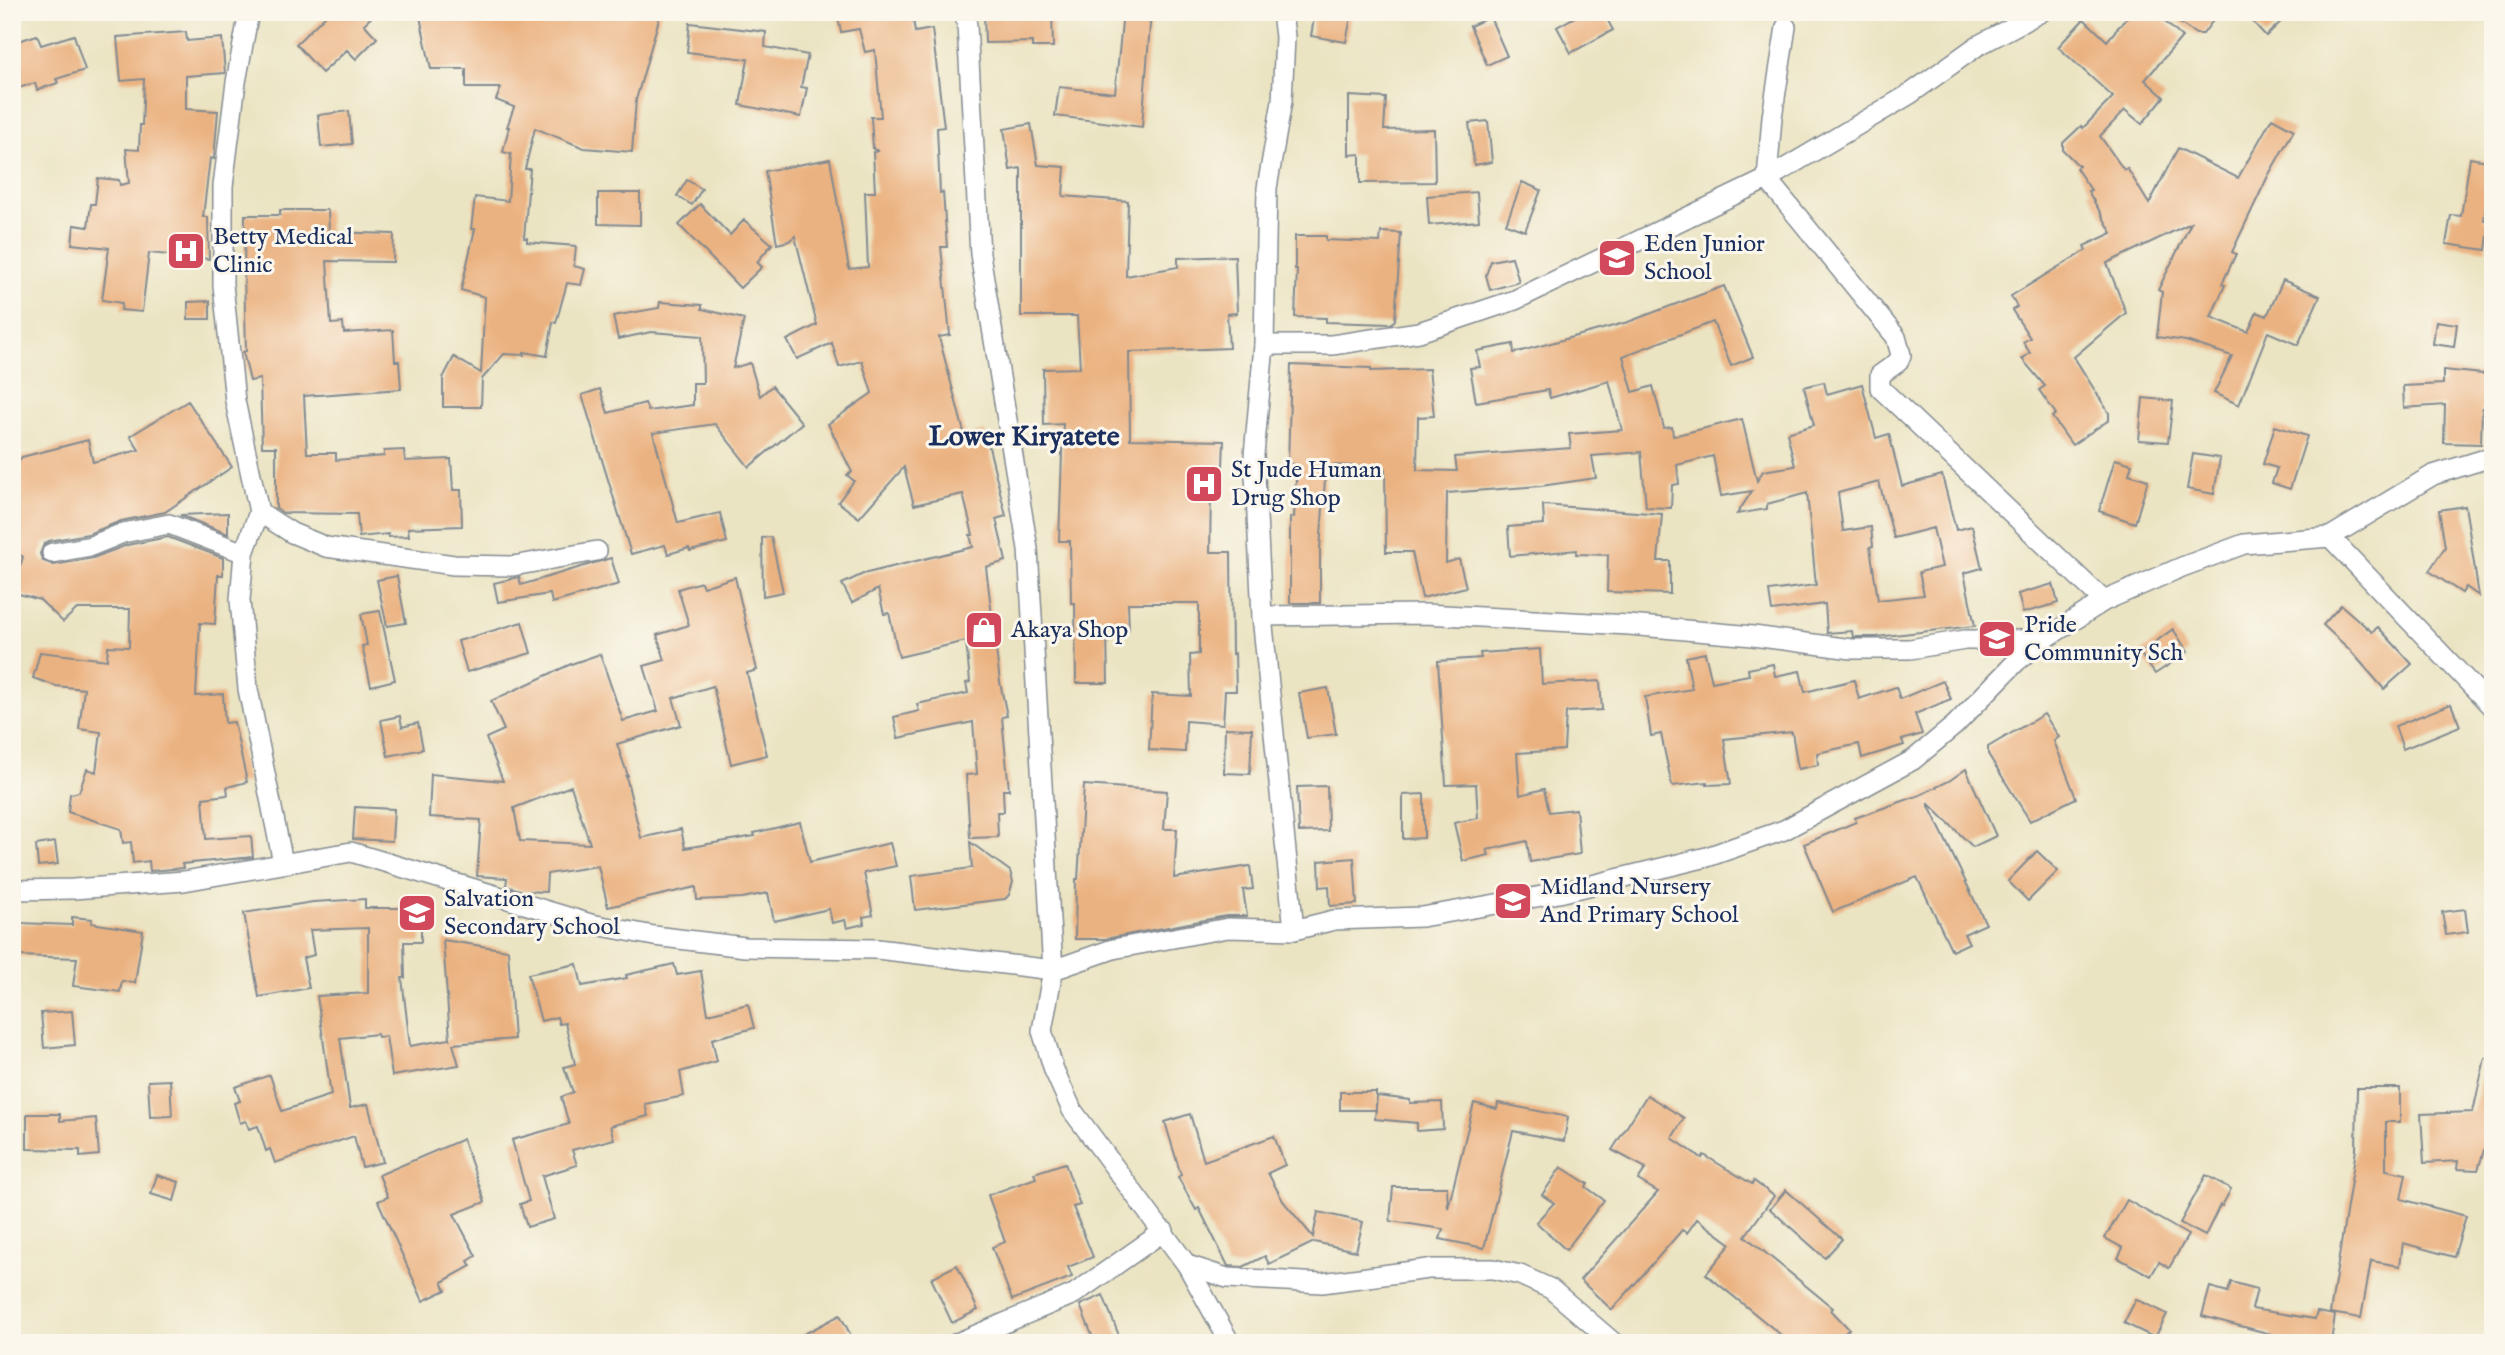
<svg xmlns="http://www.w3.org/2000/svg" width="2505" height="1355" font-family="'IM FELL English',serif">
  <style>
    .building { fill: #ebb281; fill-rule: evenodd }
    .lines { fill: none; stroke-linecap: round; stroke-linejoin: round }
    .street-casing { stroke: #838a90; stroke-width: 22 }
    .street { stroke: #fff; stroke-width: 19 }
    .labels { text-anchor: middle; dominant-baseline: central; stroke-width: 6; stroke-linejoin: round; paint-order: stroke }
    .poi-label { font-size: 24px; fill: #1b2f5e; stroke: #fbf7ec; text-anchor: start }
    .quarter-label { font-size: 28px; font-weight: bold; fill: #1b2f5e; stroke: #fbf7ec }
  </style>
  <rect width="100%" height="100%" fill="#fbf7ec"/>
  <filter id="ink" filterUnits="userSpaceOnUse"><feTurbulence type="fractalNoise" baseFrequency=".0143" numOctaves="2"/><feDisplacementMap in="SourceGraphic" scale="14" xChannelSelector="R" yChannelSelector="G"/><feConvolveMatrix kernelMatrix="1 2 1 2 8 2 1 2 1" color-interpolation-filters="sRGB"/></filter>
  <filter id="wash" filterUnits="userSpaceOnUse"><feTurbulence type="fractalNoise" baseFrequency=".00686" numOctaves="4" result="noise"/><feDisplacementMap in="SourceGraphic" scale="28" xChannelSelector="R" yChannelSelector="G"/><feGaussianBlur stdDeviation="1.57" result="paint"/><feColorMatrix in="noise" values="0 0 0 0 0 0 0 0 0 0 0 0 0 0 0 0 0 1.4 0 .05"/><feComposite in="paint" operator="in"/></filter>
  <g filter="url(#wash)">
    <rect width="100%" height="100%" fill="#ebe4c3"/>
    <g id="blocks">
      <g class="building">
        <polygon points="329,12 377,12 364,24 377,38 356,59 347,50 322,73 296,44"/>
        <polygon points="419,12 661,12 636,100 632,152 584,148 535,128 525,169 530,169 524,238 527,238 527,242 576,246 574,266 585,269 581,285 567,283 556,323 553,322 547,356 524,352 524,355 504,354 482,379 481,407 443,407 443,378 454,357 481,373 485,297 461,290 475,229 471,229 475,197 508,201 511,154 503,152 509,127 507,127 514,107 496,100 501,88 466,88 466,69 431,69"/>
        <polygon points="837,12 912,12 915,32 932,29 944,127 937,128 940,193 943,192 947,247 941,247 950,335 939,337 965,436 985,431 1006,516 996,519 1006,561 986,567 1000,682 1007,716 1002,717 1009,790 1003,790 1004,812 997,812 998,837 970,838 966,775 977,774 973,722 898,738 894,717 919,711 917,704 968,693 966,683 970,682 966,641 899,657 889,613 884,614 878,589 852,603 842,584 863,574 973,547 970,535 973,535 963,494 914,505 904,467 859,518 838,502 854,481 847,475 852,472 828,424 872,393 862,361 839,367 832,343 797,359 787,340 817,325 795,236 789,241 777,244 765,171 830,159 849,269 868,267 865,192 875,192 873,152 879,151 873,149 871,117 881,117 875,50 865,52 859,29 841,32"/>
        <polygon points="984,12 1052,12 1053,47 1032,47 1032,42 985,43"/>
        <polygon points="1123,12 1151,12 1142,127 1055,116 1059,87 1115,93"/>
        <polygon points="1315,12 1352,12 1346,42 1311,36"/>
        <polygon points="1584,12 1603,12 1613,30 1571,53 1557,27"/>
        <polygon points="2131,12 2154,12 2182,37 2145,80 2164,97 2142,124 2125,110 2100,136 2124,170 2127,168 2149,204 2178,148 2238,178 2272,118 2294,130 2268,176 2232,252 2236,254 2222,284 2225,285 2211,317 2248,332 2257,312 2267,316 2283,280 2320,296 2298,345 2268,332 2239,405 2214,393 2232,356 2186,341 2157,337 2162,292 2158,290 2191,223 2107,263 2126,313 2074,357 2109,413 2109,420 2072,445 2052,417 2056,414 2039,390 2045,386 2022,359 2030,353 2023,342 2030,338 2012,310 2017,307 2011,296 2086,250 2084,246 2112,233 2088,191 2091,190 2076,168 2079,166 2063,150 2063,143 2081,126 2083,128 2113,97 2058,47 2084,19 2107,41"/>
        <polygon points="2163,12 2219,12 2203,34 2196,34"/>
        <polygon points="2263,12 2291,12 2266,36 2253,22"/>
        <polygon points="1490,17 1507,56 1487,65 1470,26"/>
        <polygon points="690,23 766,32 765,47 808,55 801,87 807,88 801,117 740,105 748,59 687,52"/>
        <polygon points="186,32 187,41 222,38 225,73 186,76 186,109 218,111 214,159 210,158 203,217 208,217 209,259 149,253 142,312 121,310 122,303 102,300 109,248 72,244 74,225 88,227 91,204 95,204 98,178 119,180 120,185 129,183 126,149 139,150 140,125 142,125 144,79 121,81 117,37"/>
        <polygon points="37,35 41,45 74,35 85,70 56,79 58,83 37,90 35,83 12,90 12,43"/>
        <polygon points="1349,96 1386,98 1384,130 1434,129 1435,182 1360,183 1360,154 1349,155"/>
        <polygon points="349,111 352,144 321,147 318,115"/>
        <polygon points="1488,121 1492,162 1474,165 1469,123"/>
        <polygon points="1031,124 1038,165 1065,167 1063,196 1128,201 1126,276 1178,267 1178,258 1235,256 1237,313 1227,314 1229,348 1129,352 1130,439 1224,441 1222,490 1211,489 1210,552 1231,552 1232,654 1235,653 1236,691 1225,691 1223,724 1186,721 1185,752 1149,750 1152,694 1191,696 1190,655 1199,654 1199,603 1128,603 1129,631 1107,631 1108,683 1076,683 1075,603 1071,603 1070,541 1059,541 1063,424 1044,425 1043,369 1080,368 1077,316 1021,316 1021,168 1010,170 1004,129"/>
        <polygon points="2470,158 2493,162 2484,220 2490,221 2486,250 2446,244 2451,215 2461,216"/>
        <polygon points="687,180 702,189 692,205 677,196"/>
        <polygon points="1522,182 1541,190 1525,231 1506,224"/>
        <polygon points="1477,192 1479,221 1429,225 1427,196"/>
        <polygon points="598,193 640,193 640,225 598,224"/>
        <polygon points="700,204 730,235 744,220 772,244 757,262 762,267 740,288 679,225"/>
        <polygon points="280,210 328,210 329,232 394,234 393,262 327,261 331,324 343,323 344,333 393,330 395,361 399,361 401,389 304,396 307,453 336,453 336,460 384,456 384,451 404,450 405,461 451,459 453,490 461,490 462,526 408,528 409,536 388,537 388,534 359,537 357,514 283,513 276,508 276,447 262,447 260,379 250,381 243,352 246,351 244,273 245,215 280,215"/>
        <polygon points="1381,232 1401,233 1395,320 1391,324 1326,322 1326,318 1295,317 1297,269 1295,269 1295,236 1326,236 1326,240 1380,242"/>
        <polygon points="1512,257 1519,282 1490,290 1486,275 1491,261"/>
        <path d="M1724,286L1753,357L1731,366L1713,322L1623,356L1633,392L1653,386L1664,428L1672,427L1673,436L1742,419L1757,481L1763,471L1795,466L1787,433L1814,425L1804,387L1824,382L1827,394L1862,384L1876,438L1889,434L1902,486L1942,475L1956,530L1972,526L1982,568L1964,573L1975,626L1876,637H1853L1852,631L1827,633L1825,604L1772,611L1769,591L1816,585L1807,493L1767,504V509L1737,514L1752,491L1721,496L1713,456L1677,465L1679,484L1672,485L1671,508L1646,507L1641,452L1592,456L1596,478L1541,486L1447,493L1446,563L1459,559L1466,587L1422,598L1412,552H1386L1385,467L1326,465L1320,550V603H1290V517H1294L1297,464H1288L1291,365L1371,368V371L1429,369L1434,416L1418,417L1417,470L1457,471L1455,457L1571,448L1569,434L1622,430L1609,381L1550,398L1548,390L1476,402L1470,368L1480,367L1477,351L1513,344L1514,353L1628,322ZM1879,482L1894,538L1933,528L1942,567L1919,572L1924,595L1878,600L1870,547L1873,546L1871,527L1843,531L1838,493Z"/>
        <polygon points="210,301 210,319 188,319 188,302"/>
        <polygon points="660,302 702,305 702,309 744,319 733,368 750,363 760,396 772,386 802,423 749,467 715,424 653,433 678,523 720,513 727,542 690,551 689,548 668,554 665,545 631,554 582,395 600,389 608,413 645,403 648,411 693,405 693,383 703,383 702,336 651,332 618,339 613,316 659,308"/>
        <polygon points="2436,321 2457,324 2454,347 2433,344"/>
        <polygon points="2443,370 2493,375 2489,408 2482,408 2481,444 2444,443 2445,405 2404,408 2403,386 2443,384"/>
        <polygon points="2143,398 2173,401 2168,442 2139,440"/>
        <polygon points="188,401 232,467 165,512 121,521 88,534 49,541 44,544 40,554 43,561 54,565 93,558 127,545 168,537 223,558 223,575 218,575 215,624 200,623 196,696 223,694 225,723 234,722 247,782 227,787 228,795 203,798 206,839 251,836 253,857 182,864 183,868 150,871 149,861 133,863 131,842 123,843 121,829 68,812 70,794 79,792 87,769 96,772 101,732 79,729 84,689 56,686 33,678 40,652 107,660 108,646 129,647 130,609 77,609 63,622 40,600 12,592 23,557 12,549 12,470 22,457 88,440 93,462 139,450 130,436"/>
        <polygon points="2275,426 2307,436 2290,489 2272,483 2277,468 2263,464"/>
        <polygon points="2193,454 2220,458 2214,494 2187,489"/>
        <polygon points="2115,459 2132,464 2129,474 2148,480 2135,523 2099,511"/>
        <polygon points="1543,505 1662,514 1658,561 1670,561 1670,594 1607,592 1608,555 1576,554 1577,550 1510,556 1508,527 1544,524"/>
        <polygon points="2465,506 2468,524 2479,596 2466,587 2462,593 2429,571 2445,547 2439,510"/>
        <polygon points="228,513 228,534 180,515"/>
        <polygon points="771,537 783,592 763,596 762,538"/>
        <polygon points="611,558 619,584 552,603 550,594 498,602 494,583 519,577 521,585"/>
        <polygon points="397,576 406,623 387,626 377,580"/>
        <path d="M735,577L757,670L747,673L767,755L731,764L713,686L673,698L681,725L617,744L628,776H626L641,838L681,829L685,848L755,836L754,833L800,822L810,862L890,843L896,866L864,873L873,915L863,917L864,924L847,928L845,920L832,923L829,909L774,921L768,893L742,898L697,900L696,887L608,907L598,866L547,874L546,892L523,891L506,886L507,878L477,876L481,820L429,817L431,774L503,781L486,738L504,730L491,701L571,664L600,654L623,721L658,711L644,666L665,660L657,635L689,625L678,589L701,582L703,587ZM571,786L590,844L520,841L514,808Z"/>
        <polygon points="2053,584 2058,603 2023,613 2018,594"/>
        <polygon points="2341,605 2372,632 2378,627 2412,664 2384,689 2350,650 2323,625"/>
        <polygon points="380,611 395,680 371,686 362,646 367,645 361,614"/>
        <polygon points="522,622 531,653 467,672 458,641"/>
        <polygon points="2173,629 2188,652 2155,674 2140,653"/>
        <polygon points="1540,649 1542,684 1600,681 1602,710 1566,712 1564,750 1517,753 1520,795 1544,789 1549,812 1576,809 1580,854 1530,862 1527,841 1487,850 1489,855 1463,861 1454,823 1478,818 1476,784 1446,785 1438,661 1481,658 1480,653"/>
        <polygon points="1705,653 1712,682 1749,675 1748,669 1773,664 1775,676 1800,671 1805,692 1854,680 1859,699 1896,687 1900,699 1943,681 1951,699 1915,714 1922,734 1902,740 1904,745 1862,758 1859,744 1817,753 1818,765 1798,769 1792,732 1724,739 1731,784 1707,785 1707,782 1672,786 1661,734 1651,736 1645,697 1692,689 1686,657"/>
        <polygon points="1328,688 1336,734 1307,738 1299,693"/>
        <polygon points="2451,704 2460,726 2403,749 2395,726"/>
        <polygon points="2044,714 2059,737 2054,741 2076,798 2030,821 1988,754 1988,747"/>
        <polygon points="400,716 402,727 418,723 423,749 388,756 381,720"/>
        <polygon points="1225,728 1252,729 1250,774 1224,773"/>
        <polygon points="1966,769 1996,836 1973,847 1927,802 1986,924 1964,934 1969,943 1952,951 1917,877 1833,912 1804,844 1856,822 1855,818 1920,795 1949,781"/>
        <polygon points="1084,785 1167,791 1164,829 1177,829 1174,878 1250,866 1253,889 1243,890 1247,916 1226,916 1105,939 1075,939 1076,879 1078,879"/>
        <polygon points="1327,786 1328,831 1299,832 1297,787"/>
        <polygon points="1424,794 1424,838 1403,839 1403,795"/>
        <polygon points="355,807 394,809 392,841 353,839"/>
        <polygon points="55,842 58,864 38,866 36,845"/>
        <polygon points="970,842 1010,871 1013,882 1009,895 1005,899 915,910 911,876 972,868"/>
        <polygon points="2037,851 2058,871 2028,901 2008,881"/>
        <polygon points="1354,858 1357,904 1330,906 1329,886 1320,887 1319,861"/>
        <polygon points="365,899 365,908 421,908 421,942 404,942 405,978 402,978 410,1046 450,1039 443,940 508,950 514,1039 453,1044 459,1065 392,1076 386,1036 378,1037 377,1034 340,1038 350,1108 368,1104 383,1162 362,1167 354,1136 275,1163 270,1149 266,1151 258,1126 249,1129 246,1121 240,1123 234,1103 240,1101 235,1087 270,1075 282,1111 331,1095 317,996 368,993 368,928 310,930 314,955 303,958 309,988 259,997 244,913 313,902"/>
        <polygon points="2465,909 2468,932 2446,935 2442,912"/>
        <polygon points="72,917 92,919 91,923 143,931 135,983 122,981 120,992 73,986 77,958 19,956 20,923 72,925"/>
        <polygon points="577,964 582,986 627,978 626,975 674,964 677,975 701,971 708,1014 748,1004 754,1028 712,1039 717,1061 680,1072 684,1096 645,1104 648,1116 610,1126 614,1139 572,1150 577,1165 542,1176 554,1219 527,1227 520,1204 529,1201 512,1140 569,1124 561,1097 573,1092 564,1067 575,1064 565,1023 559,1024 557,1017 541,1021 528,974"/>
        <polygon points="72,1011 75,1045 44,1048 41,1013"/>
        <polygon points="2485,1058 2493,1059 2493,1151 2484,1150 2478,1170 2457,1169 2458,1161 2424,1163 2421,1114 2473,1112"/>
        <polygon points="170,1080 172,1116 150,1117 148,1081"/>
        <polygon points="2357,1088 2400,1088 2400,1122 2386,1122 2386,1170 2406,1174 2401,1199 2466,1216 2454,1257 2403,1243 2400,1266 2371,1261 2361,1318 2330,1313 2356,1150"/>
        <rect x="1340" y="1092" width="36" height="18"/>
        <polygon points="1647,1095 1684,1118 1672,1138 1702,1158 1704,1155 1752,1184 1754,1181 1774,1196 1745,1236 1833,1308 1831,1310 1849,1329 1835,1343 1791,1343 1706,1274 1731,1244 1697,1219 1687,1233 1682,1230 1612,1310 1580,1280 1658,1192 1638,1180 1646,1168 1612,1150"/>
        <polygon points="1377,1096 1410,1100 1410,1103 1442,1102 1443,1129 1417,1131 1417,1123 1375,1119"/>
        <polygon points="1474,1103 1497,1109 1498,1103 1568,1117 1564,1141 1513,1131 1484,1248 1440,1239 1443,1229 1390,1221 1393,1187 1447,1187 1448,1208"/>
        <polygon points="27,1114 60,1114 60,1121 96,1118 99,1155 80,1157 80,1150 27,1149"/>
        <polygon points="1190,1114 1204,1161 1274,1136 1285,1165 1268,1173 1283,1201 1313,1237 1318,1212 1363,1222 1356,1251 1314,1242 1269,1264 1265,1256 1243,1267 1228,1266 1199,1208 1196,1210 1178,1177 1181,1175 1165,1122"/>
        <polygon points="463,1139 485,1202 454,1214 476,1256 468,1261 471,1266 442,1282 446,1290 423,1301 378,1201 388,1197 379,1175"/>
        <polygon points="1065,1163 1080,1205 1073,1207 1093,1257 1068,1267 1072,1277 1012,1300 992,1247 1005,1242 988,1195 1036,1178 1034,1173"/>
        <polygon points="1561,1167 1588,1184 1586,1187 1604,1200 1566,1250 1536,1222 1554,1203 1542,1195"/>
        <polygon points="157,1175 179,1182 174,1201 151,1194"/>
        <polygon points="2206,1175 2231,1189 2222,1206 2220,1205 2205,1236 2180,1223"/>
        <polygon points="1786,1190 1842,1239 1825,1258 1770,1209"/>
        <polygon points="2127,1200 2188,1235 2169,1268 2159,1262 2151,1276 2118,1258 2123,1248 2105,1238"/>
        <polygon points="957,1265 978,1310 952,1323 931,1278"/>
        <polygon points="2231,1282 2257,1289 2252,1309 2315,1319 2317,1312 2335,1315 2331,1343 2270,1343 2271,1334 2202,1316 2210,1287 2228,1292"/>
        <polygon points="1103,1295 1114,1323 1122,1343 1095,1343 1080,1305"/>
        <polygon points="2136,1299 2167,1314 2155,1338 2124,1323"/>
        <polygon points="840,1315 855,1343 787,1343"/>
      </g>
    </g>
  </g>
  <g filter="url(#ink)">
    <use href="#blocks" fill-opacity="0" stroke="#838a90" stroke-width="2"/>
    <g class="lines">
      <g class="street-casing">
        <g id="street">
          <polyline points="249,12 236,82 223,186 223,285 235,401 259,512 244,553 240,600 248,689 283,863"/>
          <polyline points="964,12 967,25 980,254 1028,549 1053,970 1042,1031 1054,1070 1072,1110 1187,1265 1230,1343"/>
          <polyline points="1282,12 1285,37 1282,101 1267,188 1264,345 1254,455 1262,616 1294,930"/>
          <polyline points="1786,27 1772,117 1767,179 1896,337 1901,355 1898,362 1880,375 1880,388 2104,601"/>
          <polyline points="1264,345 1332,345 1419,332 1515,300 1767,179 1910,94 1977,46 2041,12"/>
          <polyline points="259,512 292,533 326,547 454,565 513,566 597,551"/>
          <polyline points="2330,537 2493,708"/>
          <polyline points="52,553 91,546 123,533 169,524 244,553"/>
          <polyline points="1262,616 1425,614 1629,625 1753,636 1852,649 1910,649 1965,640 2043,640"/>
          <polyline points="12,890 73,889 184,881 351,852 591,924 654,936 745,947 877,949 1053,970 1113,949 1228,928 1294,930 1334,920 1422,917 1559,893 1707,857 1784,830 1913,760 1955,725 2017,661 2043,640 2104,601 2182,567 2244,544 2330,537 2433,475 2482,460 2493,460"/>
          <polyline points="1187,1265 1227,1278 1322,1283 1428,1269 1493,1269 1520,1275 1551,1289 1614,1343"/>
          <polyline points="957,1343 1074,1294 1164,1231"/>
        </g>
      </g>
      <use href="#street" class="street"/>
    </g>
  </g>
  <defs>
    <g id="hospital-square" transform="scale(2.0125)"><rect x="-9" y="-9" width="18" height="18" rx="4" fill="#d1495b" stroke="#fbf7ec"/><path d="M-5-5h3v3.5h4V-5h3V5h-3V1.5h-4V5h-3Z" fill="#fff"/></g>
    <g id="school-square" transform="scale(2.0125)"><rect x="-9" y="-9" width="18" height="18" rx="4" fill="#d1495b" stroke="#fbf7ec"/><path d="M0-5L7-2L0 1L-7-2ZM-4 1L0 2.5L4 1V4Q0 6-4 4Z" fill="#fff"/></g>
    <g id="shop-square" transform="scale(2.0125)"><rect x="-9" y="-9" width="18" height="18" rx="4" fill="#d1495b" stroke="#fbf7ec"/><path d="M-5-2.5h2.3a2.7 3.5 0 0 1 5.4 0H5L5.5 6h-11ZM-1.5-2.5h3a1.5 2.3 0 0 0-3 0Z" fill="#fff"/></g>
  </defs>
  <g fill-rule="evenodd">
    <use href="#hospital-square" x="186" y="251"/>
    <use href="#school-square" x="1617" y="258"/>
    <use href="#hospital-square" x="1204" y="484"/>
    <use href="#shop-square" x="984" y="630"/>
    <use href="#school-square" x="1997" y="639"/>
    <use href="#school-square" x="1513" y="901"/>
    <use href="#school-square" x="417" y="913"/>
  </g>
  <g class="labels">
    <g class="poi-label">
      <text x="213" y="237">Betty Medical<tspan x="213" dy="28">Clinic</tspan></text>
      <text x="1644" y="244">Eden Junior<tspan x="1644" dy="28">School</tspan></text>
      <text x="1231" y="470">St Jude Human<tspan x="1231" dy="28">Drug Shop</tspan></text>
      <text x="2024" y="625">Pride<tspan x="2024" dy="28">Community Sch</tspan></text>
      <text x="1011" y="630">Akaya Shop</text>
      <text x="1540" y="887">Midland Nursery<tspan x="1540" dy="28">And Primary School</tspan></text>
      <text x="444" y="899">Salvation<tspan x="444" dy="28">Secondary School</tspan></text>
    </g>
    <g class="quarter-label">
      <text x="1024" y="437">Lower Kiryatete</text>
    </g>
  </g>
  <rect width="2505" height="1355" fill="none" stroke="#fbf7ec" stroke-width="42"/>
</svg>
